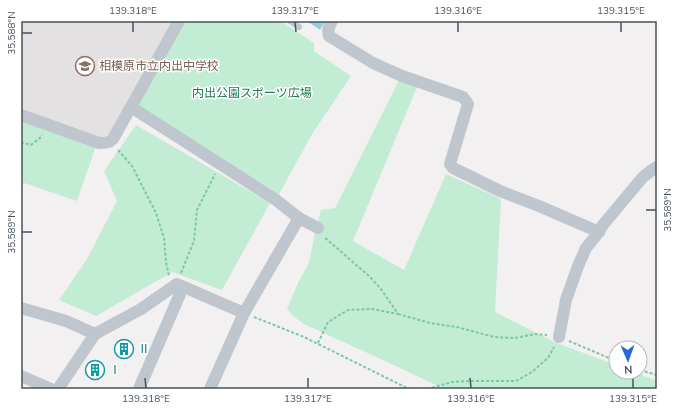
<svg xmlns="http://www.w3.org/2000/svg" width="678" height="410" font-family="'Nunito Sans','Noto Sans JP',sans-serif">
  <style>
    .education { fill: #e3e1e1 }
    .green { fill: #c3ecd5 }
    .water { fill: #94cee5 }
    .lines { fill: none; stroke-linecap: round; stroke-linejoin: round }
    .path { stroke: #7dc7a7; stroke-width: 2; stroke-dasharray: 3 2; stroke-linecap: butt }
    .service { stroke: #bfc6cd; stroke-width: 6 }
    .minor { stroke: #bfc6cd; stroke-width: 12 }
    .ticks { fill: none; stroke: #49525c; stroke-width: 1.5 }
    .labels { text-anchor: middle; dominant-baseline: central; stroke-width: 3; stroke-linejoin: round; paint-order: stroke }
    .education-label { font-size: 12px; fill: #785e54; stroke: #fff; text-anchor: start }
    .park-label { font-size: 12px; fill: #207851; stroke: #fff }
    .culture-label { font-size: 12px; fill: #0d838f; stroke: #fff; text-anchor: start }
    .neatline { fill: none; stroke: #49525c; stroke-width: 1.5 }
    .ticks-label { font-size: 10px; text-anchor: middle; fill: #49525c }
  </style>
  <rect width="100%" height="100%" fill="#f2f0f0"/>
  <polygon class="education" points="21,21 174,21 109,138 104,139 21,111"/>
  <g class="green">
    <polygon points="183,21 281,21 314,43 314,51 351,76 312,134 278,196 135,104"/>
    <polygon points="399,80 417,87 353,241 404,270 446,174 501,199 495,312 554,342 616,365 616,372 634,372 657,381 657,389 447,389 438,386 383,360 304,324 294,317 287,309 298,283 309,263 314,237 321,210 335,208"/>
    <polygon points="21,120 96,146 77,201 24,183 21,188"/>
    <polygon points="136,125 270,203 222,290 172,272 96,316 59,300 87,259 117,201 104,171"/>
  </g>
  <polygon class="water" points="307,21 325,21 320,30"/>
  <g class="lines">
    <g class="path">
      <polyline points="21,142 31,145 41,137 42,135"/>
      <polyline points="118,150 132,166 156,213 164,238 166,262 169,276"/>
      <polyline points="181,273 194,241 197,210 215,174"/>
      <polyline points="398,314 430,323 457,327 494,337 515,338 535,334 547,335"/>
      <polyline points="254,317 304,337 409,389"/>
      <polyline points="569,341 616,361"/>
      <polyline points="318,343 328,322 348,310 372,309 398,314 381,289 369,276 324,237"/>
      <polyline points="640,370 657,375"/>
      <polyline points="427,389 452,382 469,381 516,381 532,372 548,358 554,347"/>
    </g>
    <polyline class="service" points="290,21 299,27"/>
    <g class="minor">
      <path d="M332,21C329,26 327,30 329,36L373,63L402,76L463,97L466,101L468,104L450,164L453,168L500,191L539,206L599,232"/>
      <polyline points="131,107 276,200 299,218 318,228"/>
      <path d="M21,115L99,143C105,143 109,143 113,139L179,21"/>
      <polyline points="21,308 66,321 95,334"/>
      <polyline points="559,337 566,300 578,266 586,248 599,232 602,226 643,177 652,170 657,167"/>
      <polyline points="21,376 51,389"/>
      <polyline points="58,389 95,334 141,309 177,284 244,313"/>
      <polyline points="139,389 183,287"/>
      <polyline points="210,389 244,313 299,218"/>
    </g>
  </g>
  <path class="ticks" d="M133,22V32M295,22L296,32M458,22V32M621,22V32M22,33H32M646,210H656M22,232H32M145,378L146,388M308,378V388M470,378L471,388M633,378V388"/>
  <defs>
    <g id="school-ring" transform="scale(1)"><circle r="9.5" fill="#fff" stroke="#8d6e63" stroke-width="1.5"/><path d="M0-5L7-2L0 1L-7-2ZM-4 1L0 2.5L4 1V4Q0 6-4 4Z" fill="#8d6e63"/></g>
    <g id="building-ring" transform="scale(1)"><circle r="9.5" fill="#fff" stroke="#0f9aa8" stroke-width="1.5"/><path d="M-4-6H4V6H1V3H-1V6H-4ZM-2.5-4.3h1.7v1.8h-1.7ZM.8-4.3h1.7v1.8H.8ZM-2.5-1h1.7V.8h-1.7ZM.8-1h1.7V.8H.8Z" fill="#0f9aa8"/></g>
  </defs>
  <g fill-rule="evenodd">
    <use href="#school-ring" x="85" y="66"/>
    <use href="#building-ring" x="124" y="349"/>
    <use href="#building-ring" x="95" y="370"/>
  </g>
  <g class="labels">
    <g class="education-label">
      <text x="99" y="66">相模原市立内出中学校</text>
    </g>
    <g class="park-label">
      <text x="252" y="93">内出公園スポーツ広場</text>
    </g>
    <g class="culture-label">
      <text x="138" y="349">Ⅱ</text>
      <text x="109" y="370">Ⅰ</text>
    </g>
  </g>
  <rect width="678" height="410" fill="none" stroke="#ffffff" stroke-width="44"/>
  <g transform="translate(628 360) rotate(178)"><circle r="19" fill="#ffffff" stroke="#b6babe"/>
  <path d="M0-3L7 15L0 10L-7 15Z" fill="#2968d3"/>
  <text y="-6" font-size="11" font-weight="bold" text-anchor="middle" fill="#49525c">N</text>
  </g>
  <rect x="22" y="22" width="634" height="366" class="neatline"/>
  <g class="ticks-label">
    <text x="133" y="14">139.318°E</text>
    <text x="295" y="14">139.317°E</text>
    <text x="458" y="14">139.316°E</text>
    <text x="621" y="14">139.315°E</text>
    <text transform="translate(11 33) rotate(-90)" y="4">35.588°N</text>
    <text transform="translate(667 210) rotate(-90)" y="4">35.589°N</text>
    <text transform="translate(11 232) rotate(-90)" y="4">35.589°N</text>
    <text x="146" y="402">139.318°E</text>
    <text x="308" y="402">139.317°E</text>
    <text x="471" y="402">139.316°E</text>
    <text x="633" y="402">139.315°E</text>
  </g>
</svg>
